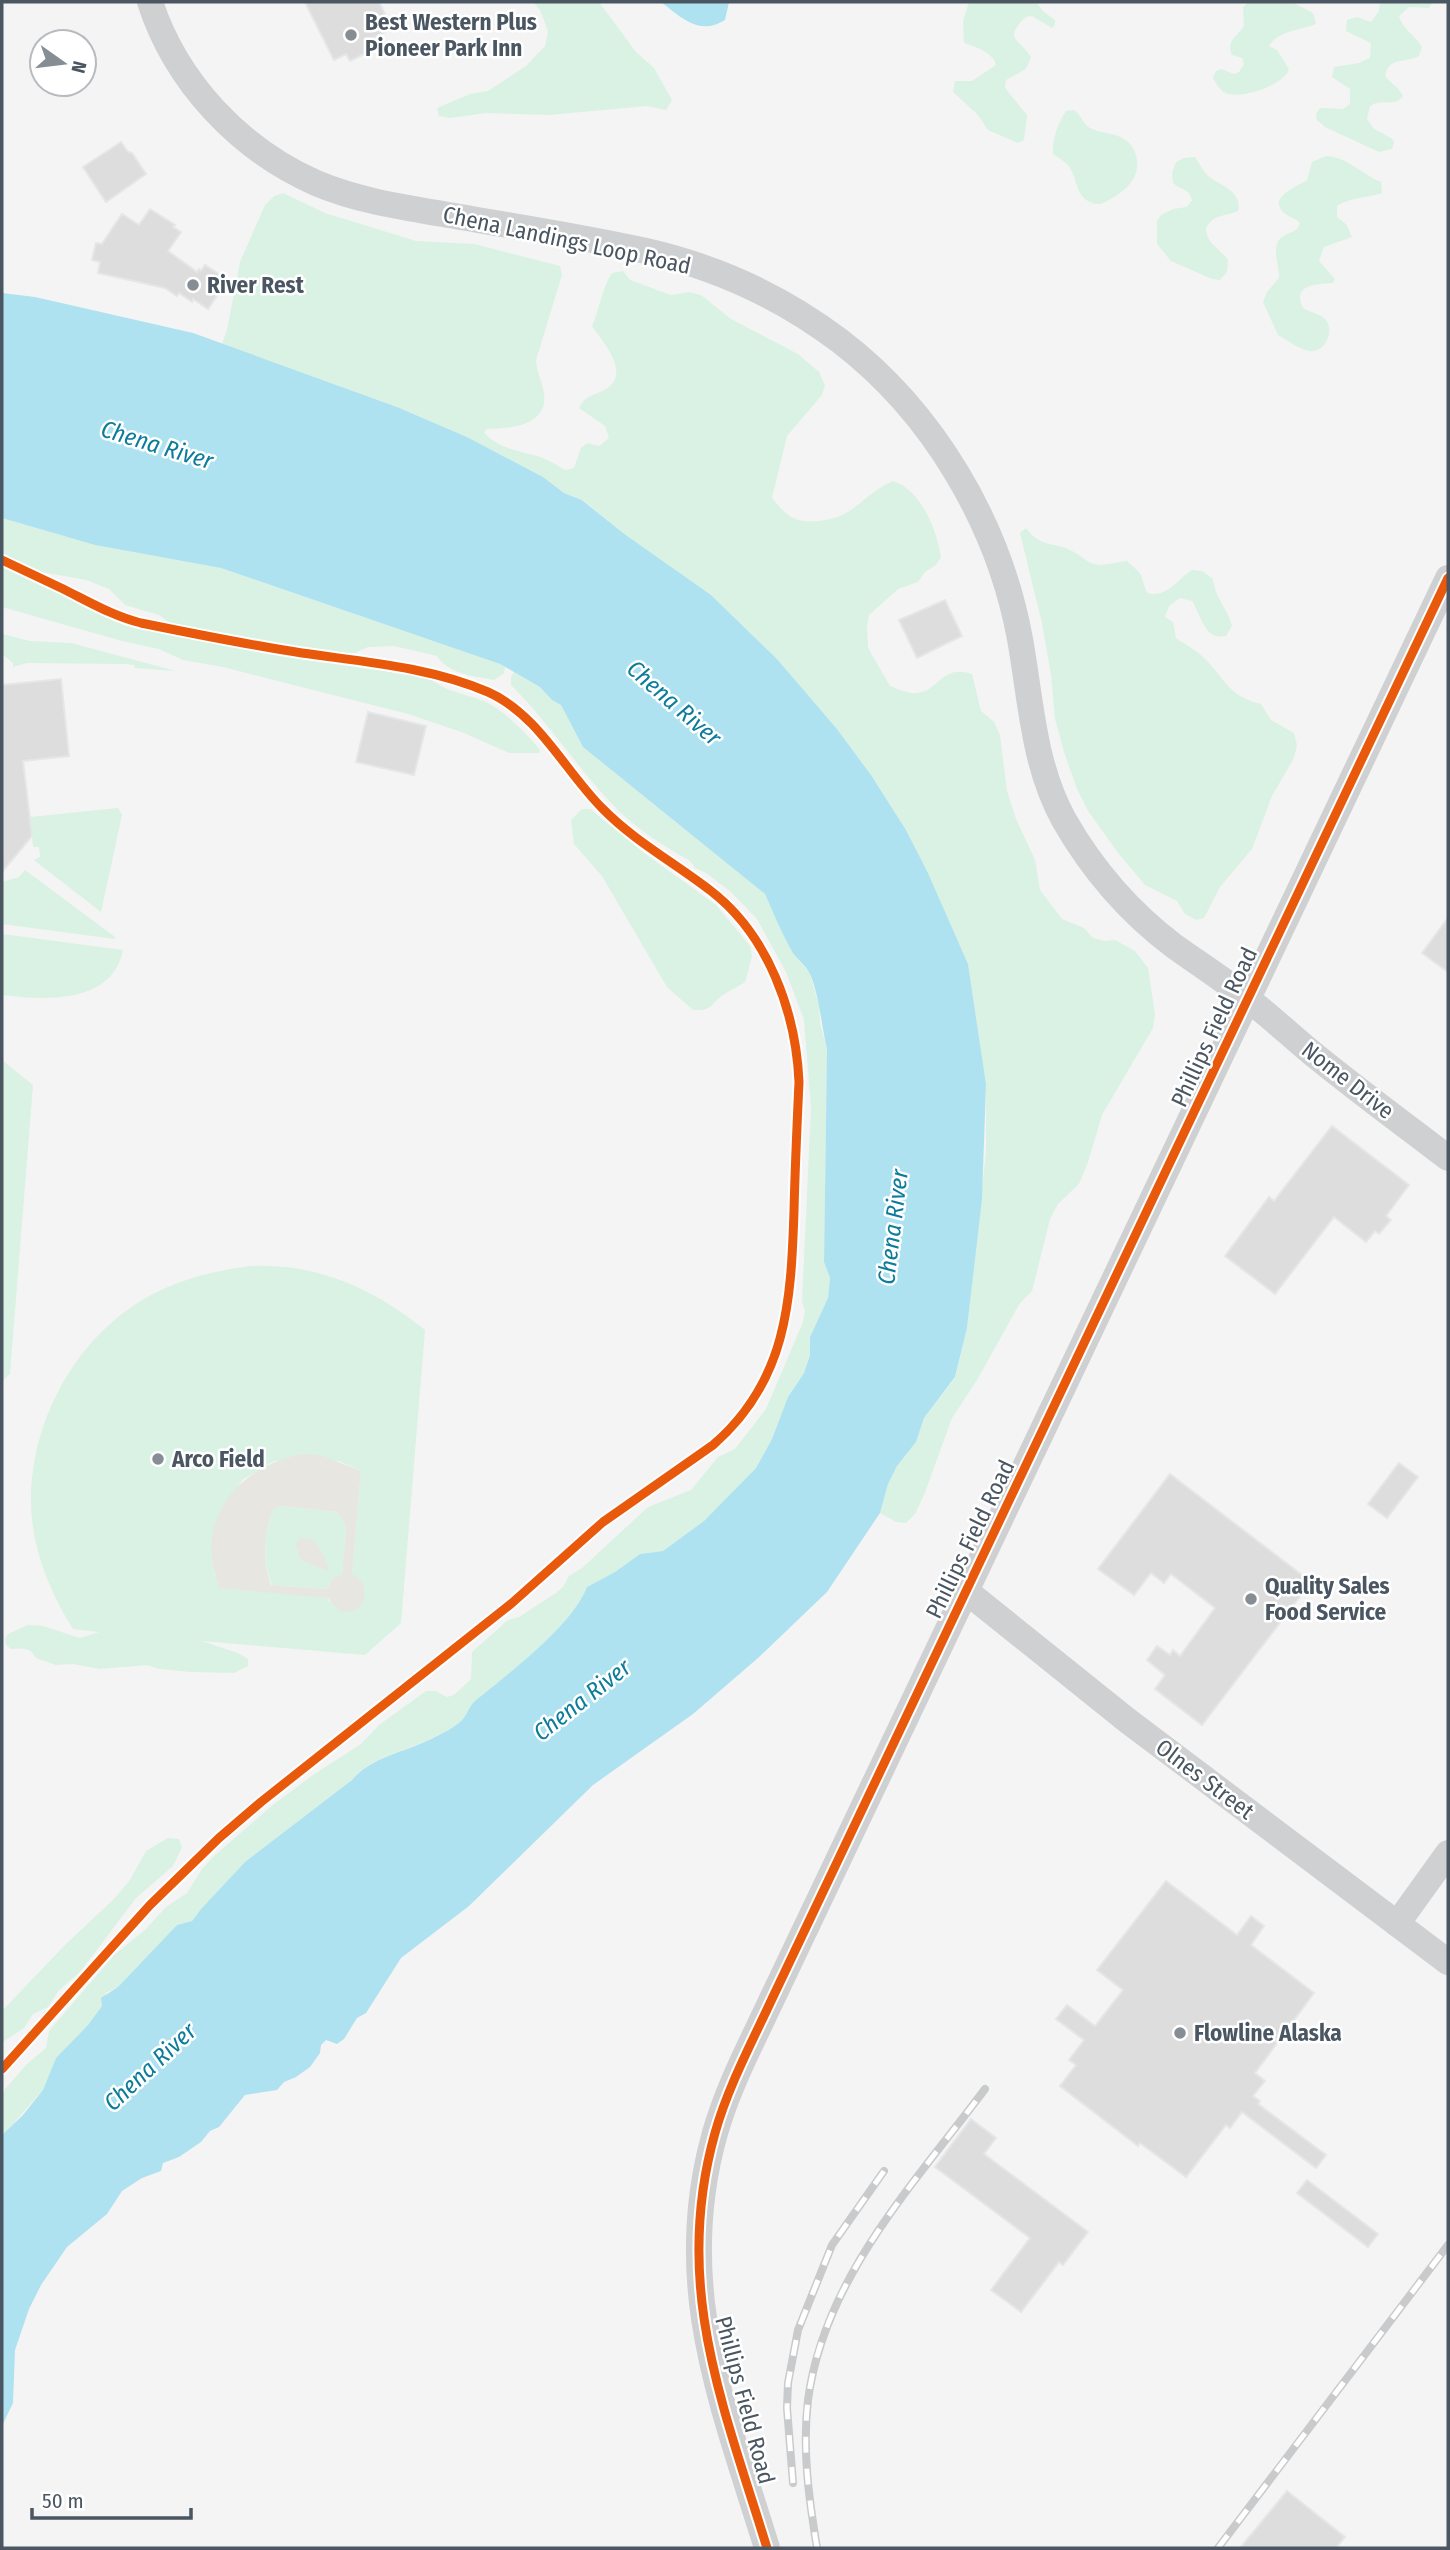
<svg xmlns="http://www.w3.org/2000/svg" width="1450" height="2550" font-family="'Fira Sans Condensed',sans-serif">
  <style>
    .green { fill: #d9f2e3; fill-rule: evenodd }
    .sand { fill: #e7e6e1; fill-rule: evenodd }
    .water { fill: #aee2f0 }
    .building { fill: #ddddde; stroke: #e5e6e7; stroke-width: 2 }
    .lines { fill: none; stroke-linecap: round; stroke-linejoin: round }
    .minor { stroke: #ced0d2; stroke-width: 26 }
    .rail-casing { stroke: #c9cacc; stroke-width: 8 }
    .rail { stroke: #fff; stroke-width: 5; stroke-dasharray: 16; stroke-linecap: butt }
    .cycleway-casing { stroke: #fff; stroke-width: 13 }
    .cycleway { stroke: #e8590c; stroke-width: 9 }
    .poi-dot { fill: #868d94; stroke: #fff; stroke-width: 2.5 }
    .labels { text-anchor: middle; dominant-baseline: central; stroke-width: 5; stroke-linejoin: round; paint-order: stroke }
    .poi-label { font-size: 23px; font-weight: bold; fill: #4a5661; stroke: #fff; text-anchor: start }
    .street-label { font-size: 23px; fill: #4a5661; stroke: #fff }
    .water-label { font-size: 24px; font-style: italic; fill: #0c7c9b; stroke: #fff }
  </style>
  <rect width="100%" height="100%" fill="#f4f4f4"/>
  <g class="green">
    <polygon points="533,2 599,2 636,52 654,68 672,100 666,110 647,106 549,115 486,113 450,118 439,116 437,108 470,94 488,91 526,66 545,46 548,31 540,10"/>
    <path d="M969,2H1036L1043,11L1055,20V25L1052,28L1032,16L1026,17C1002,39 1020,39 1031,57L1026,69L1006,80L1005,88L1027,115L1024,140L1018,143L988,130L978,115L953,92L955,81H972L996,65C993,52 976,47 964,43L963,21Z"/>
    <path d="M1248,2H1292L1313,13L1316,24C1302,30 1277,31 1269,46L1277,50L1289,69C1284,86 1238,101 1224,92C1219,89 1216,83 1213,78L1216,71L1221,69L1234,74L1239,72L1244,64L1242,58L1232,55C1226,40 1236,38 1244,26L1243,7Z"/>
    <path d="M1380,2L1432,3L1429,8L1409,7L1399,16C1402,29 1415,35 1422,47L1419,56C1405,63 1388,57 1385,76C1390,83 1400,88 1403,96C1395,108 1381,98 1370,106L1367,119L1374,129L1391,138L1394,142L1392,149L1379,152L1325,127L1317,120L1316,114L1320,108L1343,109L1350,104V89L1332,77L1334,67L1359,63L1370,58L1371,43L1346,31L1347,20L1357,17L1371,22L1379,11Z"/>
    <path d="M1074,110C1083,116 1082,125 1092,129C1104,134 1122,133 1131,145C1146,167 1132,188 1112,198C1105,202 1100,206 1092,203C1075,196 1078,181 1070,168C1067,162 1058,158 1053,154C1052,139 1058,123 1066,111Z"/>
    <path d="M1326,156C1347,157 1362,174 1381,182L1382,193C1366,198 1351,197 1337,206V217L1346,224L1352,237L1324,247L1319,261L1335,279L1333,283C1318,284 1291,284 1303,308C1309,312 1318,313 1324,318C1336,328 1326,354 1309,351C1299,349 1287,340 1278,335L1263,302L1267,292L1279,278C1280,267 1270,246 1282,237C1290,231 1296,234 1300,223C1295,218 1289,217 1284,213C1267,197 1297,187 1307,180L1312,162Z"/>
    <path d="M1195,157C1199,163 1203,171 1208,176C1220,185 1243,192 1238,211C1225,217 1215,213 1206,228C1206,244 1220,248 1228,260L1227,272L1220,280L1212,279L1171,261L1157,244V221L1161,215L1173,209L1187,207L1192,200C1190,189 1180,190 1173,183L1172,173L1176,162L1184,158Z"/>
    <path d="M283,193L325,213L416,241L474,244L560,266L562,275L536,360C537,373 542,381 544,393C549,425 510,429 487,429L484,432C497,449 521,451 540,457C548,460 557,465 565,470L574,468L581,448L587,443L599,446L609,438L605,426L579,408C586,394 594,396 606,389C632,373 602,341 592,326C600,308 602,288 612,273L623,271L630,280L671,295L689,292L701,295L731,319L798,354L819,372L825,386L822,395L787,436L772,498C787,516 793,523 818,521C856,518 862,494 893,481C921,490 937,530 941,557L936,565L925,572L918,582L898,589L869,615L867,626L868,648L890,686C898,689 908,694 917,693C940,690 942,664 972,674L981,711L994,722L1000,735L1007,791L1016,819L1035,860L1040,890L1062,919L1084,928L1093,938L1105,941L1115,940L1135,951L1148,968L1155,1014L1153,1028L1102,1115L1088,1162L1079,1184L1058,1204L1050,1219L1032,1291L1020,1303L977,1380L952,1418L924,1495L915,1514L906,1523L896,1522L880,1513L888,1484L897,1466L916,1442L924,1418L955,1378L967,1328L986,1152V1084L968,964L928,873L906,830L871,775L837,729L777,659L711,595L623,533L583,500L564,493L543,477L467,437L397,407L222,344L227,330L240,262L265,205L274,196Z"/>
    <path d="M2,518L95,545L221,568L500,664L505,667L504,673L494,680C474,676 448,674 437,656L394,646L368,647L355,653H334L170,623L159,615L125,605L109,589L86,580L36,571L2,553Z"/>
    <path d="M1026,528C1041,549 1055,541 1074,552C1083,557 1088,564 1099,565C1107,565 1118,562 1127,561L1140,573L1147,593C1168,598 1176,580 1192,570L1202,571L1213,579C1215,598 1228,609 1232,626L1226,636C1204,640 1202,617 1192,601L1180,598L1169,606L1165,617L1173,622L1176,638C1186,645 1199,652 1207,661C1227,682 1229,696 1261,704L1271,720L1294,733L1297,745L1294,758L1272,796L1252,849L1220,887L1204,918L1196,920L1185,914L1177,901L1145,885L1119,854L1088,811L1077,789L1064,752L1055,719L1051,675L1042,623L1020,533Z"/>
    <path d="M2,566L102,614L133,625L279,655L430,678C445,692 467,694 486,702C506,712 526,733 540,750L539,753H509L464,733L408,714L223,667L183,660L159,649L122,641L2,607Z"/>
    <polygon points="2,634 30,641 71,643 176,671 135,668 134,665 124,664 27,663 13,667 13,663 2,654"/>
    <path d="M514,672L540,687L552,700L561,705L583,747L765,894L796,958L809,971L819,1005L820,1023L827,1049L824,1262L830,1278L828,1298L810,1337V1354L804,1373L788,1397L772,1439L756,1468L704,1521L663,1551L640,1554L615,1572L587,1587C572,1626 508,1674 475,1701C469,1706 468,1713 463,1719C456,1727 441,1734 432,1738C405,1752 371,1756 352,1780L245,1862L201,1909L192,1921L177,1925L118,1987L106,1993L102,2006L88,2025L56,2058L43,2090L4,2134L2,2129V2097L5,2089L27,2064L46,2048L49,2031L114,1955L145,1930L166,1907L187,1893L202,1869L214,1856L274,1804L313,1775L361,1744L379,1725L426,1691H436L447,1697L454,1695L471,1679L472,1652L508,1620L519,1617L556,1593L563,1587L569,1576L582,1568L648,1507L691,1490L718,1457L735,1449L766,1409L803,1322L805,1311L802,1302L811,1107L804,1020L786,972L757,919L731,892L706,873L695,868L690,861C666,847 638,830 619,811C580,772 550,724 511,685V677Z"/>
    <polygon points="118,808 122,815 101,912 34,860 40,857 39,847 33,847 30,817"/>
    <path d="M582,809H590L644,853L716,905L750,946L752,956L745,982C738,987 730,990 723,995C710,1004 713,1011 693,1010L667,987L602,876L574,844L571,820Z"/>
    <polygon points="25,870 115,937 115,939 2,924 2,882 19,877"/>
    <path d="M2,934L123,950C112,1005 44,1000 2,995Z"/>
    <polygon points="2,1060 33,1085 10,1374 2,1381"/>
    <path d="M251,1266C318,1263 374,1289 425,1330L401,1623L365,1655L202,1641L238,1653L248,1659V1666L234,1673L191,1672L159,1669L147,1665L100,1669L73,1664L56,1665L36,1658C30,1647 23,1648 11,1649L6,1645L5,1640L8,1634L28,1625L43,1626L80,1638L99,1632L73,1629C49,1591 32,1548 31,1504C30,1417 80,1329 159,1291C189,1277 219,1270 251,1266ZM274,1461H339L361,1471L352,1574L329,1602L328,1598L215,1576L212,1561L215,1527L242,1480Z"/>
    <path d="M281,1506L337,1512L345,1523L346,1533L342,1574L330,1583L327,1589L272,1585C263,1565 263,1530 273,1510Z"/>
    <polygon points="168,1838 179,1839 182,1847 173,1866 136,1898 80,1972 59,1990 48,2007 33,2014 24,2028 4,2041 2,2046 2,2011 64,1946 115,1898 130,1880 146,1851"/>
  </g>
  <g class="sand">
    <path d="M305,1454L323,1456L361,1471L352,1574C375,1586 365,1618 339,1611L328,1598L220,1588C191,1521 239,1464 305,1454ZM281,1506L337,1512L345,1523L346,1532L342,1574L333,1578L327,1589L271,1585C263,1565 263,1530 273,1510Z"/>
    <path d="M301,1538C319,1537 322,1554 329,1569L328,1571L301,1560L296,1544Z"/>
  </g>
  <g class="water">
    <path d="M661,2H729L725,20C699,36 682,18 661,2Z"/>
    <path d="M2,293L35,297L193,333L397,407L467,437L543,477L564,493L582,500L623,533L711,595L777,659L837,729L871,775L906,830L928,873L968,964L986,1084L982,1199L967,1328L955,1377L924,1418L916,1442L897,1466L888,1484L880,1513L827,1592L758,1658L693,1714L593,1785L469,1906L401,1958L366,2013L357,2018L344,2039L337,2044L326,2040L321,2045L320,2053L310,2067L296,2077L284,2082L277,2090L245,2095L219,2127L210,2131L201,2142L179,2157L163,2163L161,2171L142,2178L122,2191L107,2214L67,2247L41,2285L29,2309L15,2350L13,2403L2,2426V2135L23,2115L43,2090L56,2058L88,2025L102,2006L101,1998L118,1987L177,1925L192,1921L201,1909L245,1862L352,1780C371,1757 405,1752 431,1739C441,1734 456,1727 463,1719C468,1713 469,1706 475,1701C508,1674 572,1626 587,1587L615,1572L640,1554L663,1551L704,1521L756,1468L772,1439L788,1397L804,1373L810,1355V1337L828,1298L830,1278L824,1262L827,1049C821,1024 820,998 810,974C807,966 798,961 793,953C782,934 774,914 765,894L583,747L561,705L552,700L540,687L500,664L221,568L95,545L2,518Z"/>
  </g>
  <g class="building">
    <polygon points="305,2 379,2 392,28 368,41 372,50 350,61 346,54 334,60"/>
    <polygon points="121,142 128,152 132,153 146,174 106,202 83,167"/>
    <polygon points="150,209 175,225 173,227 181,232 168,251 197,272 199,269 201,271 205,265 222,276 219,282 224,285 208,309 193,299 192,302 179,293 177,296 165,288 98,273 100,262 92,260 96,243 102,244 122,214 139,225"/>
    <polygon points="945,600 962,636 917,658 899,620"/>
    <polygon points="61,679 69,756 23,761 32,836 2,872 2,685"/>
    <polygon points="368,712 426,726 414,775 356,762"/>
    <polygon points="1448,918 1448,972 1422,953"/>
    <polygon points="1332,1126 1409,1185 1386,1216 1391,1220 1379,1234 1375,1231 1366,1242 1334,1217 1275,1294 1225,1256 1269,1197 1274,1201"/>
    <polygon points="1399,1463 1418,1477 1387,1518 1368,1504"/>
    <polygon points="1170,1474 1311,1582 1202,1725 1155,1689 1165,1675 1147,1660 1157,1646 1170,1655 1173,1650 1180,1656 1215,1608 1171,1574 1164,1583 1151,1573 1134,1595 1098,1569"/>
    <polygon points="1166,1881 1237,1935 1251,1916 1264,1926 1251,1945 1314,1993 1255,2073 1265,2081 1253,2096 1260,2101 1258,2104 1326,2155 1316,2168 1242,2112 1230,2128 1226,2125 1186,2177 1140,2143 1138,2146 1060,2086 1076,2065 1069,2060 1084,2040 1056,2019 1067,2005 1095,2026 1123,1990 1097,1970"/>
    <polygon points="971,2119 996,2138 984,2154 1088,2232 1063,2265 1059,2262 1021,2312 991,2290 1030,2238 935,2167"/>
    <polygon points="1307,2180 1378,2234 1368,2247 1297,2193"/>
    <polygon points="1287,2491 1345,2537 1336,2548 1240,2548"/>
  </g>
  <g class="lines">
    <g class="minor">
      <path d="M150,2C176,82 239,149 316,183C356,200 401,207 443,214C511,226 579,236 646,251C716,267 782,297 840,341C933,412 999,524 1020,639C1031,700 1033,764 1064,820C1092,869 1129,912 1174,946C1199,964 1226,981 1250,1001C1270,1016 1288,1033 1307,1049C1353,1087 1401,1122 1448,1158"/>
      <polyline points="966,1591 1128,1721 1448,1962"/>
      <polyline points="1397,1924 1448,1853"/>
      <path d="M767,2548C723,2405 672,2285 715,2133C728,2087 751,2044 771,2001L1448,578"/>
    </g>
    <g class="rail-casing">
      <g id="rail">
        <polyline points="793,2483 787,2408 788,2383 798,2330 832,2245 884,2171"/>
        <path d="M817,2548C809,2499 802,2450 808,2400C824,2278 914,2184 985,2089"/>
        <polyline points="1218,2548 1448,2245"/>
      </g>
    </g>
    <use href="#rail" class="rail"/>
    <g class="cycleway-casing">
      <g id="cycleway">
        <path d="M2,560C21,569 40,578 59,587C86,600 112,616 141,623C195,634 249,645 302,653C365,662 430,667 488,692C538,714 565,771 602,808C634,841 675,863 711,891C768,935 796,1012 799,1082C797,1125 795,1168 794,1211C791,1302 787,1381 713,1445L603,1522L512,1603L261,1802L219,1838L150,1905L2,2069"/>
        <path d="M767,2548C723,2405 672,2285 715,2133C728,2087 751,2044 771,2001L1448,578"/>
      </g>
    </g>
    <use href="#cycleway" class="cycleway"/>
  </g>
  <g class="poi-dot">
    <circle cx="351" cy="35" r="7"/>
    <circle cx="193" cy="285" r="7"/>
    <circle cx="158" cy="1459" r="7"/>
    <circle cx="1251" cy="1599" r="7"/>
    <circle cx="1180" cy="2033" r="7"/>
  </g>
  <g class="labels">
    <g class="poi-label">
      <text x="365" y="22">Best Western Plus<tspan x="365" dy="26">Pioneer Park Inn</tspan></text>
      <text x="207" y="285">River Rest</text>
      <text x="172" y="1459">Arco Field</text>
      <text x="1265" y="1586">Quality Sales<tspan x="1265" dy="26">Food Service</tspan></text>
      <text x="1194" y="2033">Flowline Alaska</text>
    </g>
    <g class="street-label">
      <text transform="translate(567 240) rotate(12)">Chena Landings Loop Road</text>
      <text transform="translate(1214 1027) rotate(-65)">Phillips Field Road</text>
      <text transform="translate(1348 1080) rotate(38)">Nome Drive</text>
      <text transform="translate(970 1539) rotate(-64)">Phillips Field Road</text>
      <text transform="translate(1205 1779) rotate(37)">Olnes Street</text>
      <text transform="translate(745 2400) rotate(75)">Phillips Field Road</text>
    </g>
    <g class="water-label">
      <text transform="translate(157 445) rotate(17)">Chena River</text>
      <text transform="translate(674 703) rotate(41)">Chena River</text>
      <text transform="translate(893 1227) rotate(-83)">Chena River</text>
      <text transform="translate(582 1700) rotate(-38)">Chena River</text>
      <text transform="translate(150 2067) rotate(-43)">Chena River</text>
    </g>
  </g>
  <rect width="1450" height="2550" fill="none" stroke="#4a5661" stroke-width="7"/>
  <g transform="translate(63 63) rotate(104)"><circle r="33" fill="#ffffff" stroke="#b7bbc0" stroke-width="2"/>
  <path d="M0-5L12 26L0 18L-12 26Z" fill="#868d94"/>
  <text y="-10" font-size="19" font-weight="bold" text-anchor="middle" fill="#4a5661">N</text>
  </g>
  <path d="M32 2508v10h159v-10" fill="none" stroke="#4a5661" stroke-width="3.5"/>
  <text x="42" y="2508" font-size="21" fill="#4a5661" stroke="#ffffff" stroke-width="5" paint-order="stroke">50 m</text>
</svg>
